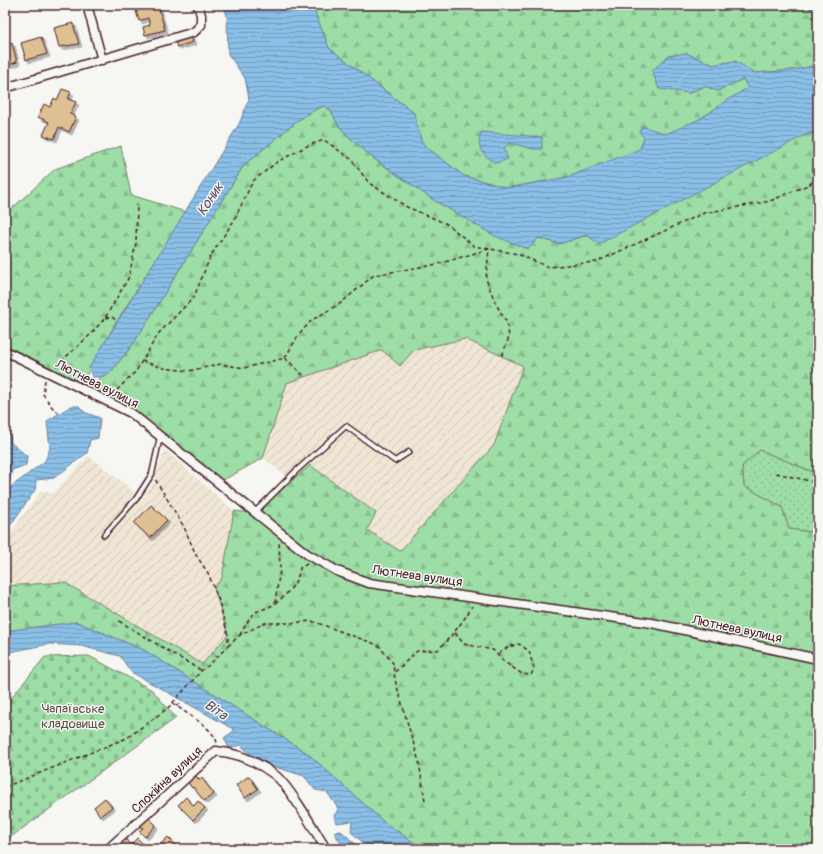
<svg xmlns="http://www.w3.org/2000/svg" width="823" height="854" font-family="Pangolin,sans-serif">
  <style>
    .industrial { fill: url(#industrial-furrows) }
    .grass { fill: url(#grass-dots); stroke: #747e68 }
    .forest { fill: url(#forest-firs); stroke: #747e68 }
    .cemetery { fill: url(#cemetery-stones); stroke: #747e68 }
    .water { fill: url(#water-rules); stroke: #70809c }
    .building { fill: #dfc092; stroke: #4a1f2b; filter: url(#shadow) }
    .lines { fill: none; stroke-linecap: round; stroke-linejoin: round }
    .lane-casing { stroke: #4a1f2b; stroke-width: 7 }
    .street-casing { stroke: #4a1f2b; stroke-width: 11 }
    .path { stroke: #4a1f2b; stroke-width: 1.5; stroke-dasharray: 4 3; stroke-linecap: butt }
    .lane { stroke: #f6f6f2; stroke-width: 4 }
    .street { stroke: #f6f6f2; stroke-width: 8 }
    .labels { text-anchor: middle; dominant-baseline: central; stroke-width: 3; stroke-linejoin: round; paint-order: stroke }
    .street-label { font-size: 13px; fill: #4a1f2b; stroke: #f6f6f2 }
    .park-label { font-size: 13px; fill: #5f4e4a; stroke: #f6f6f2 }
    .water-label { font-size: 14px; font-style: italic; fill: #5d4f64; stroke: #f6f6f2 }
  </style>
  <defs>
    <pattern id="industrial-furrows" width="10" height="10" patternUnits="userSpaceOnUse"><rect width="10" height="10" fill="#efe6d5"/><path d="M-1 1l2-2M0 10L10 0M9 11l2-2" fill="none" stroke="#cec5b7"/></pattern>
    <pattern id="grass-dots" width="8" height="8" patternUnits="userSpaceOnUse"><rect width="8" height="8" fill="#9ddda6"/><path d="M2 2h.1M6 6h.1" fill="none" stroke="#89bd8f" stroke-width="1.8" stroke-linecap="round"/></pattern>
    <pattern id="forest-firs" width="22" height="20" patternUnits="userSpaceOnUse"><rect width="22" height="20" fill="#9ddda6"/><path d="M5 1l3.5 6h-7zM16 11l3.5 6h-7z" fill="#89bd8f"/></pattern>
    <pattern id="cemetery-stones" width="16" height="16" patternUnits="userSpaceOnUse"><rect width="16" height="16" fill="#9ddda6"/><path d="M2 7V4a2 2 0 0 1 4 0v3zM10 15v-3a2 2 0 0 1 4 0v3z" fill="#89bd8f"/></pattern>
    <pattern id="water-rules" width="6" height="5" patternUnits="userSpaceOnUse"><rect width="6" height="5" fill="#8ac0e8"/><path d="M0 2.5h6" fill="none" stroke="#739bbc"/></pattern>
    <filter id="shadow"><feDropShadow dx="3" dy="3" stdDeviation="0" flood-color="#0004"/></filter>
  </defs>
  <rect width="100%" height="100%" fill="#f6f6f2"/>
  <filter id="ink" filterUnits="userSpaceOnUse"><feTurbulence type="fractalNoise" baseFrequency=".025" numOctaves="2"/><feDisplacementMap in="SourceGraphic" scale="8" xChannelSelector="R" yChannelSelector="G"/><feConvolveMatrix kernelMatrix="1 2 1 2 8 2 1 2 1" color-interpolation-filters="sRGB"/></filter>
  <g filter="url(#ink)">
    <g class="industrial">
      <polygon points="465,339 523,366 494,445 400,551 367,530 375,513 310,465 293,481 263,458 287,383 382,350 400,366 414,350"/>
      <polygon points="165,450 234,511 222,578 214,588 228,635 202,664 64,582 5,586 5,540 41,491 54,493 88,456 124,483 142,500 152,485"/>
    </g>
    <polygon class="grass" points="760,450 818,474 818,533 789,529 782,507 744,486 742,466"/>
    <g class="forest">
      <path d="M312,5H818V65L794,70L755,73L735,61L713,65L686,53L689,93L705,86L717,91L743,79L748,88C721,103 696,126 666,134C659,136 651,136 644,137L640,150L568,177L507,188L464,176L422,144L414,113L329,48Z"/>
      <polygon points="324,106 331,110 338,125 351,139 373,158 432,199 495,236 539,238 559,244 588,235 805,135 818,132 818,474 760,450 742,466 744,486 782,507 789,529 818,533 818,849 423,849 384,822 307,753 144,650 77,622 5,631 5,586 64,582 202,664 228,635 214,588 222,578 234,511 255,513 310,465 376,513 367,530 400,551 494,445 523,366 465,339 414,350 400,366 382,350 287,383 263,458 218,483 131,413 92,393 100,377 110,373 134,343 244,165 297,121 316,109"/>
      <polygon points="121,146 131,195 186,212 117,321 82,383 5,345 5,215 55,169"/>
    </g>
    <polygon class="cemetery" points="89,656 152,690 176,718 5,841 5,705 45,657"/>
    <g class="water">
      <polygon points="224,5 312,5 329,48 414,113 422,144 464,176 508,188 568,177 640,149 644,137 639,132 642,126 666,134 702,118 729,99 748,88 743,79 717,91 705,86 689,93 659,89 652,71 668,56 686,53 713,65 735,61 755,73 794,70 818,65 818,132 805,135 599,244 587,235 559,244 539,238 527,249 495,236 432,199 373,158 351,139 338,125 331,111 324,106 316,109 297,121 244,165 134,343 110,373 100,377 93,377 89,368 239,124 249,99 245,78 228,54 227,16"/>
      <path d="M481,132L542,137V149H534L509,143L504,149L508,159L496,163C482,156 476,148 481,132Z"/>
      <polygon points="71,406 79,406 84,412 100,418 98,438 90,440 87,453 54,478 36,480 35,490 5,533 5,425 9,427 11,443 27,456 26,465 12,470 7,490 45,461 50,448 47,421"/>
      <polygon points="77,622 144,650 307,753 384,822 423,849 370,849 351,832 352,821 337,823 334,815 339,810 327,792 315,790 304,776 256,761 241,745 229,748 224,738 235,730 131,672 120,656 81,646 49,644 5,653 5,631"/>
      <polygon points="341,831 361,849 344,849 334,832"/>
    </g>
    <g class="building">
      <polygon points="158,5 165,30 145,35 143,27 150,25 148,18 139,21 136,11"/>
      <polygon points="73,23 79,44 59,47 54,28"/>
      <polygon points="191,36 193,42 177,47 175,41"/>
      <polygon points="41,37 47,54 26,60 21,43"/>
      <polygon points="12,43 17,62 5,66 5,45"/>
      <polygon points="62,89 71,92 68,99 76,102 70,114 76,117 69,132 59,127 54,139 43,135 49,122 38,117 44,104 50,107 54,98 57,100"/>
      <polygon points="151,505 167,520 150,538 134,523"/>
      <polygon points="195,775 199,780 202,778 214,794 204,801 193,787 192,788 187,781"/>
      <polygon points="249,776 258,789 245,798 236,785"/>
      <polygon points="186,797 194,806 198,801 205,808 193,820 178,805"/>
      <polygon points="105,798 112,807 100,816 94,807"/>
      <polygon points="147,816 156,825 145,837 139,831 143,828 139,824"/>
      <polygon points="168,837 178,847 176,849 156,849"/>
      <polygon points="124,838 133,846 130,849 123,849 118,844"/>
      <polygon points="137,838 144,845 140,849 137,849 132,844"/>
    </g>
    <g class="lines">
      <g class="lane-casing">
        <g id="lane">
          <polyline points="255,512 296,471 346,426 395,461 409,452"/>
          <polyline points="104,535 136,499 152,474 160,437"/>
        </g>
      </g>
      <g class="street-casing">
        <g id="street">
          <polyline points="87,5 102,60"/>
          <polyline points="5,88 194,32 201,25 201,15 198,5"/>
          <polyline points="5,351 131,413 307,554 337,571 369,583 652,623 818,659"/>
          <path d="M108,849L216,751C237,753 258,762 275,775C290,787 315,831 326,849"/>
        </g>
      </g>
      <g class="path">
        <polyline points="802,5 818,10"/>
        <polyline points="105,318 112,317 117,321"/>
        <polyline points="285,358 305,377"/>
        <polyline points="142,361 163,368 189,371 221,364 244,368 285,358 299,334 312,320 341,303 374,275 438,264 489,249 486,279 496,304 507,323 509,337 502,356"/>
        <polyline points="56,366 90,335 105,318 129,277 136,243 137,204"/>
        <polyline points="45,380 43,394 52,407 59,413"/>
        <polyline points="112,395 136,371 159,333 194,297 211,255 233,222 253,181 277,162 307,146 324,140 351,159 369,183 407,207 447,224 474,246 518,254 548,267 596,262 704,213 770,201 810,184 818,176"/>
        <polyline points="776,473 818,483"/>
        <polyline points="275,603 280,569 279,542"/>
        <polyline points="119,621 195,667 201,670"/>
        <polyline points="455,633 464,644 493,650 503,661 522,674 531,675 534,669 529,651 519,644 508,647 497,655"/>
        <path d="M240,635C244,627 250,617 256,612C261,609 267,609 271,606C284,598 298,584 300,568L307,564"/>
        <polyline points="228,646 240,635 265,623 291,623 312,621 378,645 393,663 395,680 419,762 425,801"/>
        <path d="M395,672L417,651L438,650C451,636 463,623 472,606"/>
        <path d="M173,703C185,714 214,727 217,743"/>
        <polyline points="176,706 182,701"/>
        <polyline points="5,787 127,738 168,708 202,670 209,665 228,646 228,635 219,601 208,573 196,555 184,527 155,479"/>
      </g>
      <use href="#lane" class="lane"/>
      <use href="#street" class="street"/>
    </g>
  </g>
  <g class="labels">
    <g class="street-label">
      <text transform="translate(97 384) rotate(27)">Лютнева вулиця</text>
      <text transform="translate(417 576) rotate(8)">Лютнева вулиця</text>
      <text transform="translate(737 629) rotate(12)">Лютнева вулиця</text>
      <text transform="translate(167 780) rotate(-43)">Спокійна вулиця</text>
    </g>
    <g class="park-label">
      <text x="73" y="709">Чапаївське<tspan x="73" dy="15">кладовище</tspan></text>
    </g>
    <g class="water-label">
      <text transform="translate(210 199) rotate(-57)">Коник</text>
      <text transform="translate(216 710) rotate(34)">Віта</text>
    </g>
  </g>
  <rect width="823" height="854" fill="none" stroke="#f6f6f2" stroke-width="20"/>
  <rect x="10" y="10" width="803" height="834" fill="none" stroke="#4a1f2b" stroke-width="1.5" filter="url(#ink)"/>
</svg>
